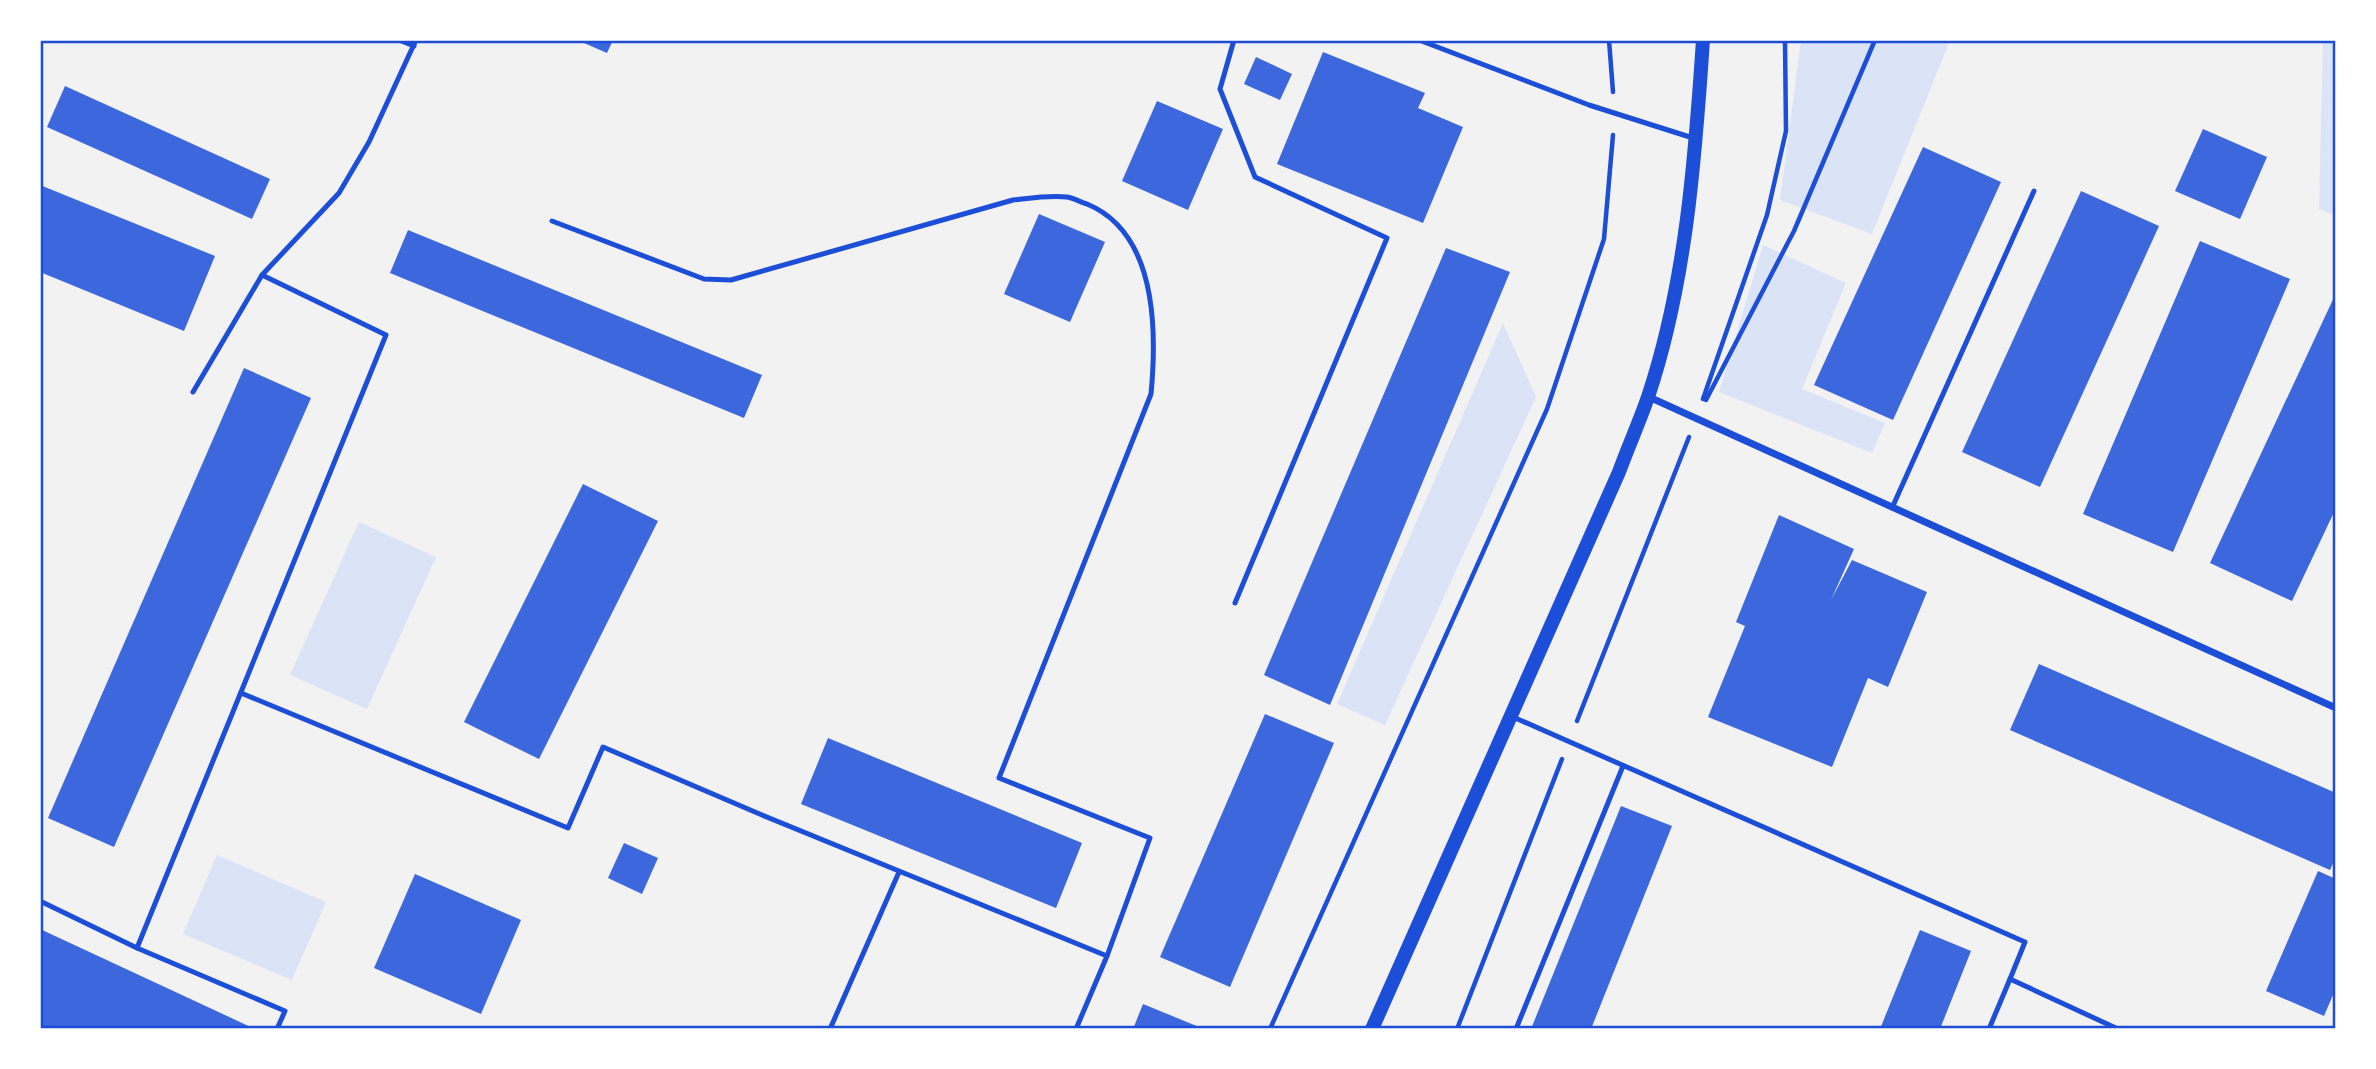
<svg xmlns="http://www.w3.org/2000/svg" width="2376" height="1069" font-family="'Source Sans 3',sans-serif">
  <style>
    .green { fill: #dbe4f7 }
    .building { fill: #3d67dc }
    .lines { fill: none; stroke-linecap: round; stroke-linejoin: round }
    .path { stroke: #1d4ed8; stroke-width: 4.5 }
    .service { stroke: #1d4ed8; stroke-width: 5 }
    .minor { stroke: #1d4ed8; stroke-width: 7 }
    .secondary { stroke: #1d4ed8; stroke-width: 14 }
    .neatline { fill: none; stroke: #1d4ed8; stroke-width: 2.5 }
  </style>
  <rect width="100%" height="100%" fill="#f2f2f2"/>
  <g class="green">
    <polygon points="1801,40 1950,40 1872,234 1780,200"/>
    <polygon points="2323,40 2336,40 2336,216 2319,209"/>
    <polygon points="1763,245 1846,283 1802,389 1885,423 1872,453 1719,392"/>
    <polygon points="1503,323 1536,397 1385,725 1337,704"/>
    <polygon points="359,522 436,557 367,709 290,675"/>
    <polygon points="217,855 326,902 292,980 183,934"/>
  </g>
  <g class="building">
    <polygon points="577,40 613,40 607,53"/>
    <polygon points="1323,52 1425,93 1418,108 1463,127 1423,223 1277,164"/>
    <polygon points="1256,57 1292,74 1280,100 1244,84"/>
    <polygon points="65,86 270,179 252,219 47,127"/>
    <polygon points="1157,101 1223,129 1188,210 1122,181"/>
    <polygon points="2203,129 2267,157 2240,219 2175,191"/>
    <polygon points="1923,147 2001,182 1893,420 1814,385"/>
    <polygon points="40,185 215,256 184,331 40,272"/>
    <polygon points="2081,191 2159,226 2040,487 1962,452"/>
    <polygon points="1039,214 1105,242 1070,322 1004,294"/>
    <polygon points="408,230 762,375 744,418 390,273"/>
    <polygon points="2200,241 2290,279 2173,552 2083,514"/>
    <polygon points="1446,248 1510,272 1330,705 1264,675"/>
    <polygon points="2336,293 2336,508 2292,601 2210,563"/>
    <polygon points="244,368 311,398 114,847 48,818"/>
    <polygon points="583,484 658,521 539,759 464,722"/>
    <polygon points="1779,515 1854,549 1831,600 1852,560 1927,592 1888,687 1868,678 1832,767 1708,717 1745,626 1736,622"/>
    <polygon points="2039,664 2336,793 2336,857 2330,870 2010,730"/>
    <polygon points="1265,714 1334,743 1230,987 1160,957"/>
    <polygon points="828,738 1082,843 1056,908 801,804"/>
    <polygon points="1621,806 1672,826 1591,1029 1531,1029"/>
    <polygon points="624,843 658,858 642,894 608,878"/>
    <polygon points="2318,871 2336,879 2336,988 2324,1016 2266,991"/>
    <polygon points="415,874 521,920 481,1014 374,968"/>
    <polygon points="40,929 255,1029 40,1027"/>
    <polygon points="1920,930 1971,951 1940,1029 1880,1029"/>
    <polygon points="1143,1004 1204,1029 1133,1029"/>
  </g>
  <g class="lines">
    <g class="path">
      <polyline points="1609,40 1613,92"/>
      <polyline points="1703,399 1767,215 1786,131 1785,40"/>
      <polyline points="1706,400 1794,231 1875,40"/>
      <polyline points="1577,721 1689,437"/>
      <polyline points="1270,1029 1547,409 1604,239 1613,135"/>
      <polyline points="1457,1029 1562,759"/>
    </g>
    <g class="service">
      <polyline points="399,40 414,46"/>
      <polyline points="1234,40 1220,89 1255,177 1387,238 1235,603"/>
      <polyline points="1419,40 1589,105 1693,138"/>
      <path d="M552,221L704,279L731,280L1013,200C1031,198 1049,195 1067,197C1074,198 1080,202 1087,204C1157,233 1157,331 1151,394L999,778L1150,838L1107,956"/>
      <polyline points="193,392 262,275 339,193 369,142 416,40"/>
      <polyline points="1892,508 2034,191"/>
      <polyline points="241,693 568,828 603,747 762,815 1107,956 1076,1029"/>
      <polyline points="1513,717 2025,942 2010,979 2118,1029"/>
      <polyline points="40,901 137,948 285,1011 277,1029"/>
      <polyline points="137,948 386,335 262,275"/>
      <polyline points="830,1029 899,872"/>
      <polyline points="1516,1029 1623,766"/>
      <polyline points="1989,1029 2010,979"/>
    </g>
    <polyline class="minor" points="1649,397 2336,708"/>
    <path class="secondary" d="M1372,1029L1619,472C1628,447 1639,423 1648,397C1686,283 1695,160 1703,40"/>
  </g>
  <rect width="2376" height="1069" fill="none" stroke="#ffffff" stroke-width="84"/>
  <rect x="42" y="42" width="2292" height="985" class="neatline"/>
</svg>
